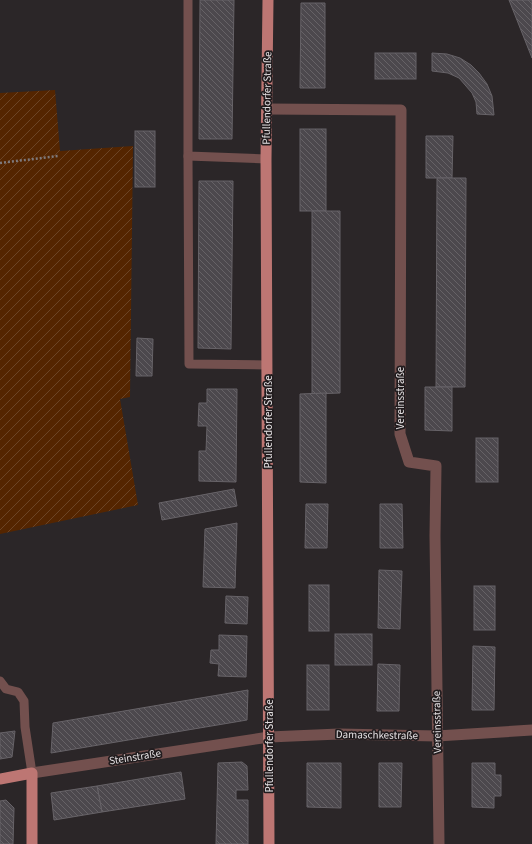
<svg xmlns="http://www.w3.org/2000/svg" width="532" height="844" font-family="'Source Sans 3',sans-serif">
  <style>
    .garden { fill: url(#garden-furrows) }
    .building { fill: url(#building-back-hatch); stroke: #676368 }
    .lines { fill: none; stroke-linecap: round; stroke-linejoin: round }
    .path { stroke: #7f7a7c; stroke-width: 2.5; stroke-dasharray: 2 2; stroke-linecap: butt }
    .service { stroke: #73504e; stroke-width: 9 }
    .minor { stroke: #73504e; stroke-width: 11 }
    .primary { stroke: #bd7673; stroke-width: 11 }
    .labels { text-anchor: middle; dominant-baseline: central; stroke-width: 3.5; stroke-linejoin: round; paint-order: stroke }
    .street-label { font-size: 11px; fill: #e4e0e2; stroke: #211c1e }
  </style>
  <defs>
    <pattern id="garden-furrows" width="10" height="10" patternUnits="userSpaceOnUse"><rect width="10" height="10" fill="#542500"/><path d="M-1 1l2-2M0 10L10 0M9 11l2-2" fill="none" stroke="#6c4425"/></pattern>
    <pattern id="building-back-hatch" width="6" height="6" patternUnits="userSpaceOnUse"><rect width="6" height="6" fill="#4c484d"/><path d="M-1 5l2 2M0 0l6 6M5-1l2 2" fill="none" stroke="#666266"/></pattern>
  </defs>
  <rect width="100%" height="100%" fill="#2b2628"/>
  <polygon class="garden" points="55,90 60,151 133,146 130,397 120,399 138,505 0,534 0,93"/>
  <g class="building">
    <polygon points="200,0 234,0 232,139 199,139"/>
    <polygon points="509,0 532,0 532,58"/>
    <polygon points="301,3 325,3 325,88 300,88"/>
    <rect x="375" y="53" width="41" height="26"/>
    <polygon points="432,53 447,54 460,58 471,65 479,73 487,84 492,96 494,115 477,114 476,102 472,93 459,78 448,73 432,71"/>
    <rect x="300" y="129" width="26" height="82"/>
    <rect x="135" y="131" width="20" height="56"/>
    <polygon points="426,136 453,136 452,178 426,178"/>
    <polygon points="437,178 466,178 465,387 436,387"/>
    <polygon points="199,181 233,181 231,349 198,348"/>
    <polygon points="312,211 340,211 340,393 312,394"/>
    <polygon points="137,338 153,339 152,376 136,376"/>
    <polygon points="425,387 452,387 452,431 425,430"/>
    <polygon points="207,389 237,389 236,482 199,481 199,451 206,451 207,426 198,426 199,403 207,403"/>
    <polygon points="326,393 326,483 300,482 300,394"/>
    <rect x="476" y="438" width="22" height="44"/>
    <polygon points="234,489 237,506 162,520 159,503"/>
    <polygon points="306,504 328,504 327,548 305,548"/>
    <polygon points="380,504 402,504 403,548 380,548"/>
    <polygon points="237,523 235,588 203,587 205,529"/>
    <polygon points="379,570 402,571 400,629 378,628"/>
    <rect x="309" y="585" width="20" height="46"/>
    <rect x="474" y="586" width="21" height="44"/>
    <polygon points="226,596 248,597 247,624 225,623"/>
    <rect x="335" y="634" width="37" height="31"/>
    <polygon points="219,635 247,636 246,677 218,676 219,664 210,663 211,650 219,650"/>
    <polygon points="473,646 495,647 494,710 472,710"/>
    <polygon points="378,664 400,665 399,711 377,711"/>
    <rect x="307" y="665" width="22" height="45"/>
    <polygon points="248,690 247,720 51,753 53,723"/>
    <polygon points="15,731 12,757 0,759 0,733"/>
    <polygon points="242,762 247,766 248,790 236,790 236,800 248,800 248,844 216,844 218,763"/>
    <polygon points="307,763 341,763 341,808 307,807"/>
    <polygon points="379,763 402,763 401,807 379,807"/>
    <polygon points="472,763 495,763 495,775 501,775 501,796 494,796 494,808 472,807"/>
    <polygon points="181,772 185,799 102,812 97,786"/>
    <polygon points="97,786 102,812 54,820 51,793"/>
    <polygon points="6,800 14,808 13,844 0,844 0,801"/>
  </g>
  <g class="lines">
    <polyline class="path" points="0,163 58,156"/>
    <g class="service">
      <polyline points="188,0 188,156 266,159"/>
      <polyline points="188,156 189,364 267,365"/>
      <polyline points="0,681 6,689 18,692 24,701 25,727 32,773"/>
    </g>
    <g class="minor">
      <polyline points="267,109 401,110 400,434 409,462 436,466 435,536 439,844"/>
      <polyline points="32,773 269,737 339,734 437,736 532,730"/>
    </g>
    <g class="primary">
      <polyline points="268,0 266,159 269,844"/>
      <polyline points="0,779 32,773 32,844"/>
    </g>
  </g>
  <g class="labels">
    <g class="street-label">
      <text transform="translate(267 98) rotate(-89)">Pfullendorfer Straße</text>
      <text transform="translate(400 398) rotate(-90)">Vereinsstraße</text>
      <text transform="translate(268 422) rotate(-90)">Pfullendorfer Straße</text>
      <text transform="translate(437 722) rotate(-91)">Vereinsstraße</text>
      <text transform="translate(377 735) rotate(1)">Damaschkestraße</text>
      <text transform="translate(269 746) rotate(-90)">Pfullendorfer Straße</text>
      <text transform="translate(135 757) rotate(-9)">Steinstraße</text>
    </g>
  </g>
</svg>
